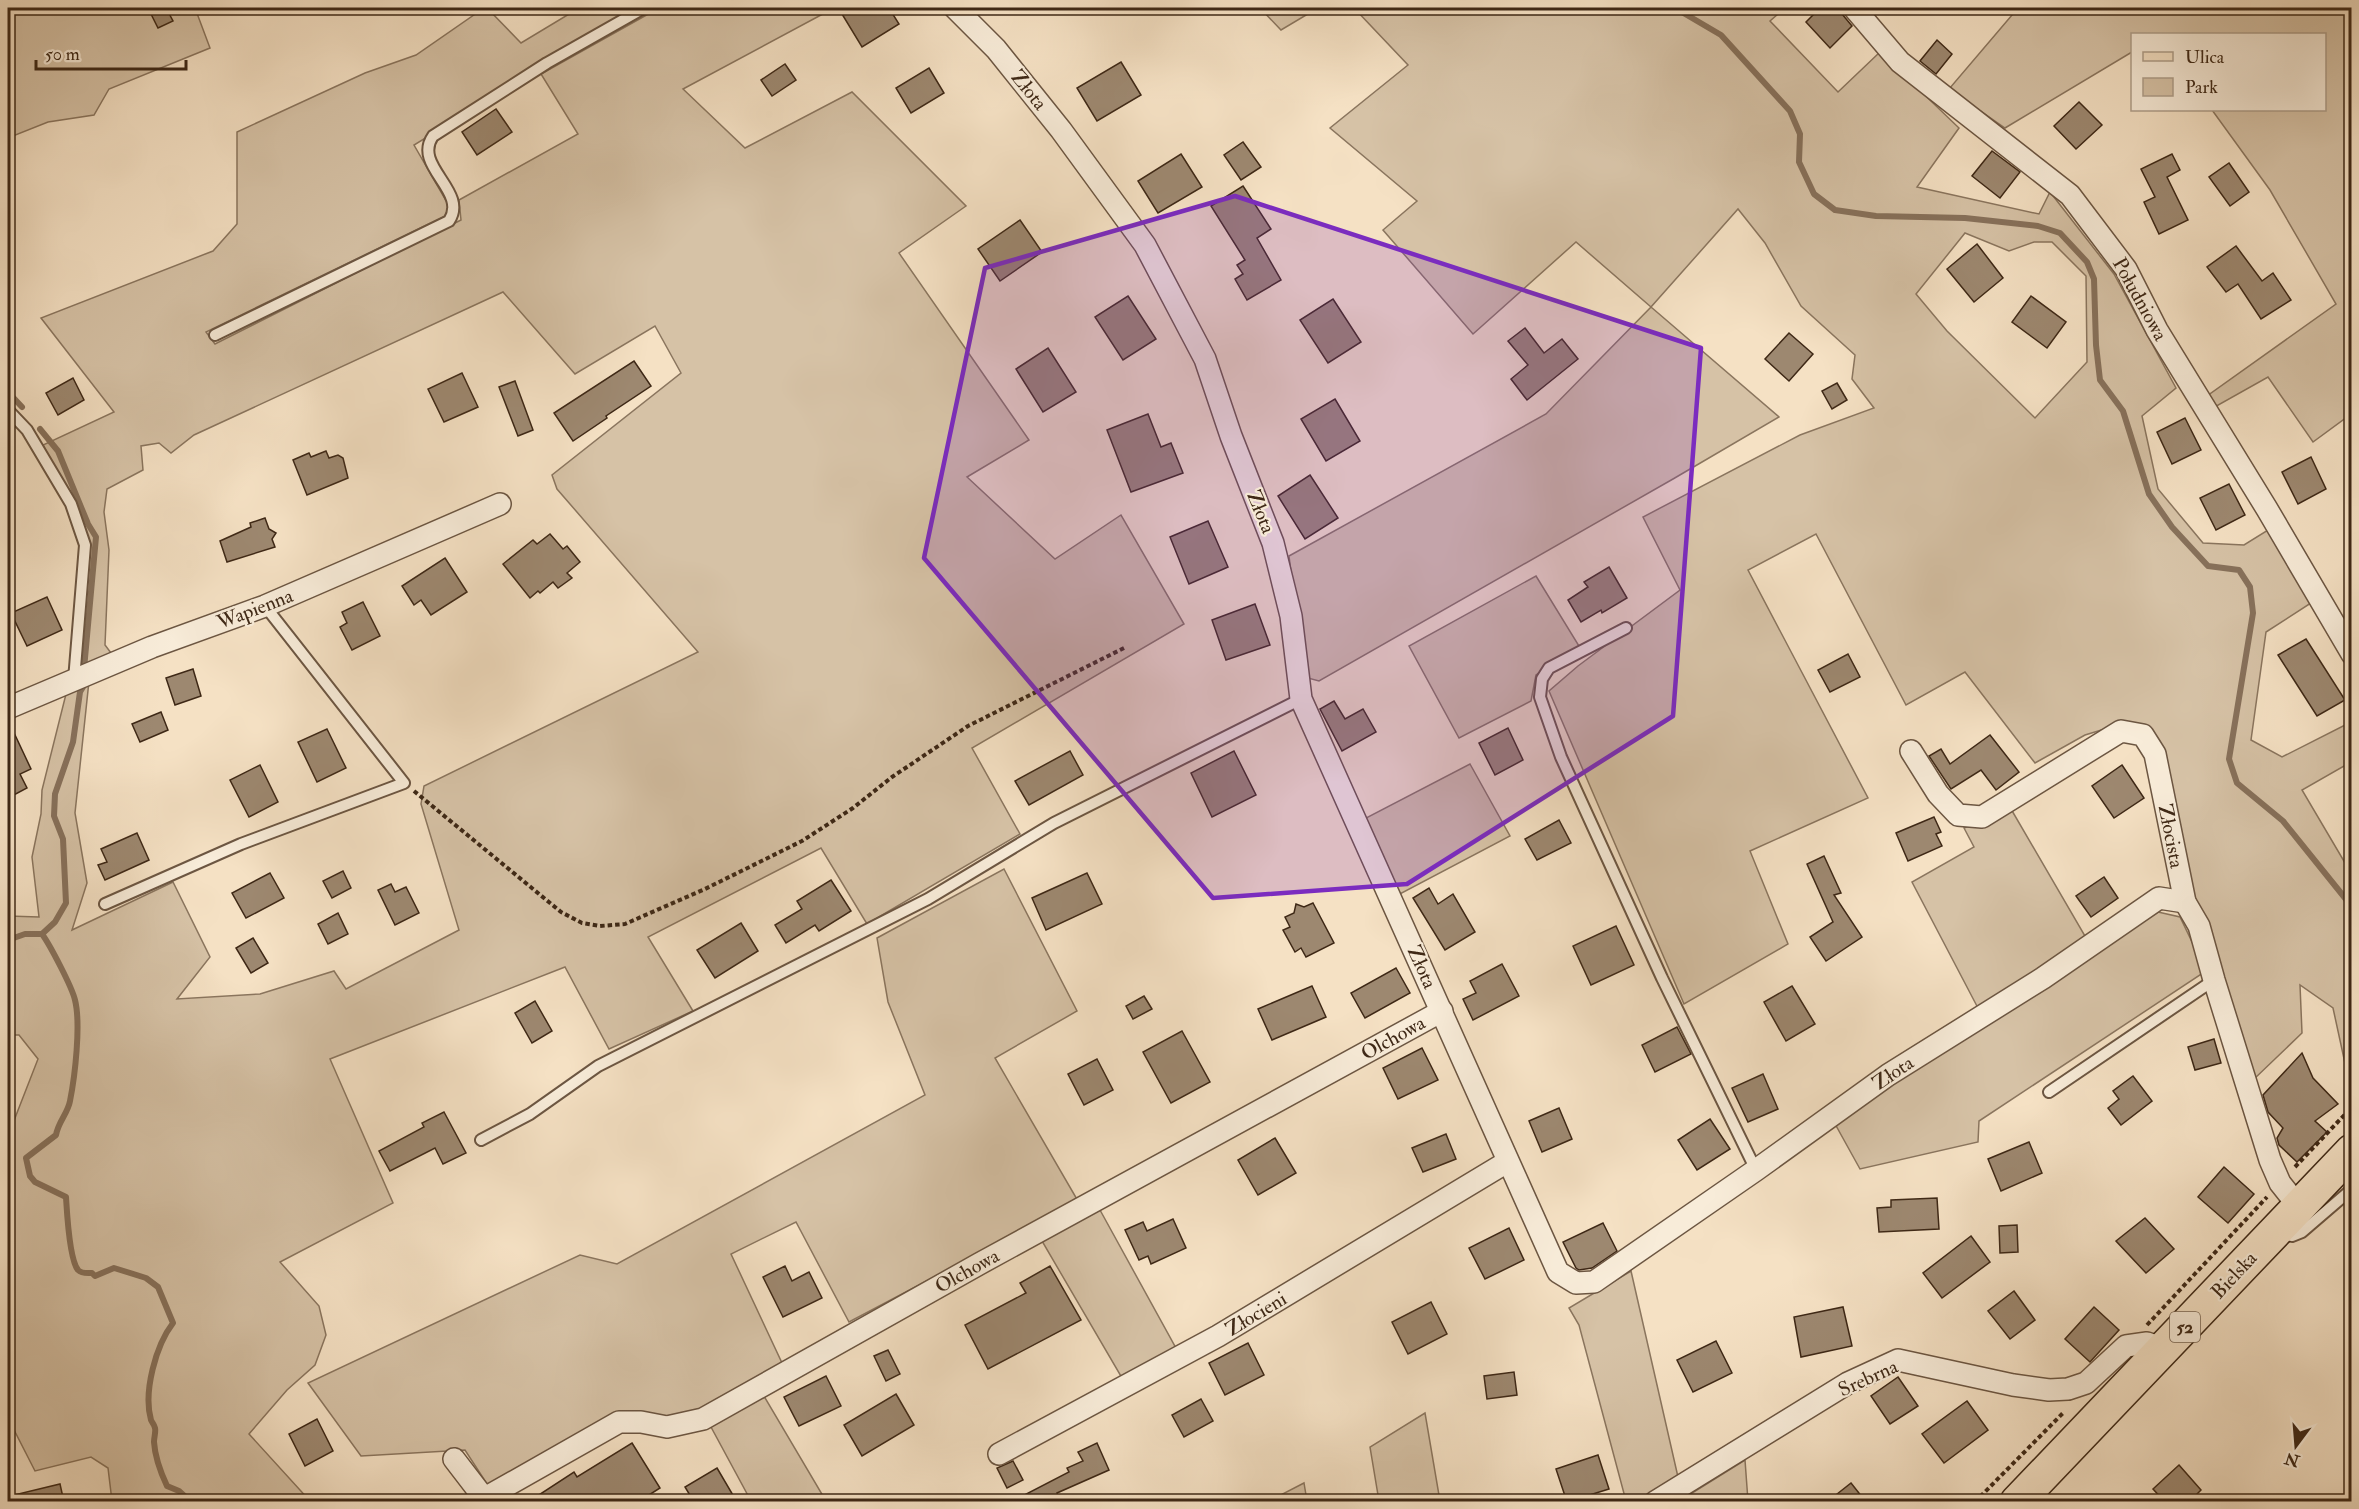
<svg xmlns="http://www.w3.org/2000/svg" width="2359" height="1509" font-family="'IM FELL Double Pica',serif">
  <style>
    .green { fill: #d6c2a6; stroke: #8a755e; stroke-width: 1.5; fill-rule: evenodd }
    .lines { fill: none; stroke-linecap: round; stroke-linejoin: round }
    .stream { stroke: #87715b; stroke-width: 6 }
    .building { fill: #9d8870; stroke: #3e2816; stroke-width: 1.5 }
    .service-casing { stroke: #6c5642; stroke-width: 14 }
    .minor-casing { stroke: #6c5642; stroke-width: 24 }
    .primary-casing { stroke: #3e2816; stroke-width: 36 }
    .path { stroke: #3e2816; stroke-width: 4; stroke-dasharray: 4.5 3; stroke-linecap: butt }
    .service { stroke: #f8ecd9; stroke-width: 10 }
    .minor { stroke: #f8ecd9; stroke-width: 21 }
    .primary { stroke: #f5e1c4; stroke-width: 33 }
    .marked { fill: #7b2cbf; fill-opacity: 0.2; stroke: #7b2cbf; stroke-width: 4.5; stroke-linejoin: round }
    .labels { text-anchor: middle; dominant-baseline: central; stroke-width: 4.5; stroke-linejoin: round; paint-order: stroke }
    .shield { fill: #f8ecd9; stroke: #766350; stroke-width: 1.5 }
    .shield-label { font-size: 18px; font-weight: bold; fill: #3e2816 }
    .street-label { font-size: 20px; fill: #3e2816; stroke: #f8ecd9 }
  </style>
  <rect width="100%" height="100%" fill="#f5e1c4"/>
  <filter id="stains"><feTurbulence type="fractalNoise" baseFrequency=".00333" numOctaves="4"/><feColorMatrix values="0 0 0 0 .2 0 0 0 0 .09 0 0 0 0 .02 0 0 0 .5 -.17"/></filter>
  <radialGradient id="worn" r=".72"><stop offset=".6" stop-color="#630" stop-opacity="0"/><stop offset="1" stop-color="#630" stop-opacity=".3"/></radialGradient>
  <g class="green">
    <polygon points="8,8 195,8 210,48 109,89 94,115 48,122 8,138"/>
    <polygon points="484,8 487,8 521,43 579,8 636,8 414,145 449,206 445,216 206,332 215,344 461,220 459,200 578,134 541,74 659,8 834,8 683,89 745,148 852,92 966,206 899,253 1029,440 967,477 1055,559 1121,515 1184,624 972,748 1020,834 867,924 821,848 648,937 693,1011 609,1049 565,967 330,1059 393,1203 280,1262 319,1306 326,1335 315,1365 287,1390 249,1434 310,1501 112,1501 108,1468 91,1457 35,1471 8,1418 8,1136 38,1059 19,1035 8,1035 8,916 39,917 32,857 41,814 42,790 66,694 89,681 75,813 87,883 72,930 173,882 210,957 177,999 260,994 334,971 346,989 459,930 421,804 424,786 698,652 557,489 552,475 681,373 655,326 575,374 503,292 194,435 171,453 159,443 141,446 143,470 107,489 104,512 109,550 105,645 114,657 79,670 82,524 43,445 114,412 41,318 213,251 237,224 237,132 365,73 416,55"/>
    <polygon points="1260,8 1318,8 1281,30"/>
    <path d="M1354,8H1785L1770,21L1838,92L1880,52L1959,128L1917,187L2039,214L2050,192L2114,274L2176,388L2142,416L2158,489L2203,543L2244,545L2268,530L2311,603L2266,632L2251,740L2282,757L2351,722V762L2302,790L2351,873V1091L2333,1008L2300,985L2302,1033L2252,1081L2191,896L2160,745L2121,724L2085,735L2035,763L1965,672L1906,705L1816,534L1748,570L1868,798L1750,851L1788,944L1684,1004L1549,691L1578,666L1680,590L1643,517L1800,435L1874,408L1852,379L1855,355L1801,306L1765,243L1738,209L1651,307L1779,417L1673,479L1319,681L1304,677L1289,556L1546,414L1651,307L1576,242L1473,334L1383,230L1417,201L1330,128L1408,65ZM1965,233L2009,251L2034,242H2052L2086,276L2087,362L2035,418L1947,331L1916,294Z"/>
    <polygon points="2018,8 2351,8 2351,414 2313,442 2268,377 2213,408 2207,396 2336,304 2270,190 2212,110 2324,110 2324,34 2132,34 2132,52 2005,128 1949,89"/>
    <polygon points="1536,576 1579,646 1536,675 1531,701 1459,738 1409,646"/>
    <polygon points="1470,764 1510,836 1398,895 1366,818"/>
    <polygon points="2011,809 2085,936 1979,1010 1912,882 1974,847 1964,828"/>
    <polygon points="1004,869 1077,1011 995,1058 1078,1201 849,1322 796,1222 731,1254 782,1363 701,1410 670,1419 627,1411 489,1487 465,1450 361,1456 308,1383 580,1255 617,1264 925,1095 888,1002 877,938"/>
    <polygon points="2158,912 2180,917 2206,971 1979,1121 1978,1142 1860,1169 1834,1122"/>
    <polygon points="1100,1210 1177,1350 1122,1378 1042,1241"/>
    <polygon points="1631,1271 1678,1477 1641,1501 1626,1501 1579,1325 1569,1308"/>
    <polygon points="761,1391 826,1501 751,1501 711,1427"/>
    <polygon points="1425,1413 1440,1501 1379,1501 1370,1447"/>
    <polygon points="1745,1460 1748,1501 1685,1501 1684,1498"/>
    <polygon points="1304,1483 1307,1501 1269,1501"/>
  </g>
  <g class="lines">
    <g class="stream">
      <polyline points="1675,8 1721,35 1790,111 1800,134 1799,162 1814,194 1835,210 1876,216 1965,218 2038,226 2060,233 2087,262 2094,279 2096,345 2100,380 2123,411 2149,494 2172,527 2208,566 2239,570 2250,587 2253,613 2229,759 2237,783 2283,821 2349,903 2352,919"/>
      <polyline points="8,392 22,407"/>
      <polyline points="40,429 58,451 88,524 96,537 84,669"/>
      <polyline points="42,934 55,922 66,903 63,839 54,816 55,794 73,742 80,692 83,687"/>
      <path d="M8,940L25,934H42C50,945 72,987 75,1000C81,1024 75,1076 70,1101C68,1113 58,1122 56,1135L26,1158L30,1176L35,1182L66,1197C67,1212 69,1259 78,1270C82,1274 87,1273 92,1273L95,1276L114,1268L146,1278L158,1287L173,1323C156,1345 143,1392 151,1420C153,1424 154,1424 155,1428C156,1432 154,1437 154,1442C155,1458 160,1471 167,1486L179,1491L191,1502"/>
    </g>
  </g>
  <g class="building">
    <polygon points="148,8 166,8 173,21 158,28"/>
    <polygon points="854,8 889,8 899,24 862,47 842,14"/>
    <polygon points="1820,8 1837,8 1852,26 1830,48 1806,22"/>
    <polygon points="1937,40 1952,54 1936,74 1920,61"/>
    <polygon points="1121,62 1141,95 1097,121 1077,88"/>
    <polygon points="785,64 796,80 772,96 761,80"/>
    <polygon points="929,68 944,93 911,113 896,88"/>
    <polygon points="2079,102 2102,125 2076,149 2054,126"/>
    <polygon points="496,109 512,132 477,155 462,132"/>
    <polygon points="1243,142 1261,167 1241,180 1224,155"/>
    <polygon points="1992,151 2020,172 2000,198 1972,176"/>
    <polygon points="1181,154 1202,187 1158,213 1138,181"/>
    <polygon points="2172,154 2180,170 2167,177 2188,220 2159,234 2144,202 2155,197 2141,169"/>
    <polygon points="2229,163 2249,192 2230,206 2209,177"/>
    <polygon points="1243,186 1271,229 1257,238 1281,280 1247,300 1235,279 1243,274 1237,265 1245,260 1211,206"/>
    <polygon points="1020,220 1042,252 1000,281 978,249"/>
    <polygon points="1977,244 2003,278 1974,302 1947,269"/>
    <polygon points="2236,246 2262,281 2273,273 2291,300 2261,319 2238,284 2226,292 2207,267"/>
    <polygon points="1128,296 1156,339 1123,360 1095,317"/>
    <polygon points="2031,296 2066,322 2047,348 2012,322"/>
    <polygon points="1333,299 1361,342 1328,363 1300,320"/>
    <polygon points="1525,328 1544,353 1562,339 1578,359 1527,400 1511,379 1528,365 1508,341"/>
    <polygon points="1789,333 1813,354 1789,381 1765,359"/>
    <polygon points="1048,348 1076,392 1043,412 1016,369"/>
    <polygon points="634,361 651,386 606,416 607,418 573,441 554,413"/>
    <polygon points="462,373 478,407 444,422 428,389"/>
    <polygon points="73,378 84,400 58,415 46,393"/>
    <polygon points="515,381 533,430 518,436 499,387"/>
    <polygon points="1837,383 1847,400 1832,409 1822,391"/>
    <polygon points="1335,399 1360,441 1326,461 1301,419"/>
    <polygon points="1148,414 1161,447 1171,443 1183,473 1131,492 1107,430"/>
    <polygon points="2185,418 2201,450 2172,464 2157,432"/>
    <polygon points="326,451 329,458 338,455 343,458 348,478 307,495 293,460 309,453 311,457"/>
    <polygon points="2311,457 2326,489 2298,504 2282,472"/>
    <polygon points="1310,475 1338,518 1305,539 1278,496"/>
    <polygon points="2229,484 2245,515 2216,530 2200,498"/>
    <polygon points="265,518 269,529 276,533 272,539 275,547 227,562 220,541 251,527 250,523"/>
    <polygon points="1208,521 1228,567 1189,584 1170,537"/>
    <polygon points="550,534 563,549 567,546 580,562 567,573 572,578 558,588 553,582 540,593 538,591 530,598 503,564 533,540 537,544"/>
    <polygon points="445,558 467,592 431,615 421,600 414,605 402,586"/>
    <polygon points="1609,567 1627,598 1602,613 1601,610 1581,622 1568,600 1588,587 1584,582"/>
    <polygon points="47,597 62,630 27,646 11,613"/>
    <polygon points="363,602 380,636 352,650 340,627 347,623 342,612"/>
    <polygon points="1255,604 1270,645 1226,660 1212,620"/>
    <polygon points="2306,639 2345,700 2317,716 2278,655"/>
    <polygon points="1848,654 1860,677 1830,692 1818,670"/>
    <polygon points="193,669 201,696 175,705 166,678"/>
    <polygon points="1334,701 1345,719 1363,709 1376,732 1342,751 1320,709"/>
    <polygon points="161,712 168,730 140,742 132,724"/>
    <polygon points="8,720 31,769 20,774 27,788 12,796 8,786"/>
    <polygon points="1508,728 1523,760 1495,775 1479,743"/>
    <polygon points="327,729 346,768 317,782 298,742"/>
    <polygon points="1990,735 2019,772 1996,790 1981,770 1951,789 1929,756 1941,749 1950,764"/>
    <polygon points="1070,751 1083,775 1029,805 1015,781"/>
    <polygon points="1234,751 1256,795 1212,817 1191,773"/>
    <polygon points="260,765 278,802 249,817 230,780"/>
    <polygon points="2122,765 2144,798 2114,818 2092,786"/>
    <polygon points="1934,817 1941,832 1936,834 1942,846 1908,861 1896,833"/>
    <polygon points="1559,820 1571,843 1537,860 1525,839"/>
    <polygon points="137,833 149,860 105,880 98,865 107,862 101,849"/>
    <polygon points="1824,856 1841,893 1834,895 1862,937 1826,961 1810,937 1833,922 1807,864"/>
    <polygon points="343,871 351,888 332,898 323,881"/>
    <polygon points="270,873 284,898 246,918 232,893"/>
    <polygon points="1087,873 1102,904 1046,930 1032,898"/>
    <polygon points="2104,877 2118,898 2091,917 2076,896"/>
    <polygon points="831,880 851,911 819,931 815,925 786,943 775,925 802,909 797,901"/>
    <polygon points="391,884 395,892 406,887 419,913 395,925 378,890"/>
    <polygon points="1429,888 1438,904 1453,894 1475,932 1445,950 1413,898"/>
    <polygon points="1313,903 1334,943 1306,957 1301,948 1295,952 1283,930 1290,927 1285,917 1294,913 1296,904 1304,907"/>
    <polygon points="338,913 348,934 328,944 318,924"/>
    <polygon points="741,923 758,951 715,978 697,950"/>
    <polygon points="1616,926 1634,965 1591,985 1573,946"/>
    <polygon points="253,938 268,963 251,973 236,948"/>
    <polygon points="1502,964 1519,996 1473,1020 1463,999 1476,993 1470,981"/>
    <polygon points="1396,968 1410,993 1365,1018 1351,993"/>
    <polygon points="1312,986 1326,1017 1272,1040 1258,1009"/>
    <polygon points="1792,986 1815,1024 1786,1041 1764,1002"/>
    <polygon points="1144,996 1152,1009 1133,1019 1126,1006"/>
    <polygon points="535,1001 552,1031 532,1043 515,1013"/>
    <polygon points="1677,1027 1691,1054 1655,1072 1642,1045"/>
    <polygon points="1182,1031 1210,1082 1171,1103 1143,1052"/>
    <polygon points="2214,1039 2221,1063 2195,1070 2188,1047"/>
    <polygon points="1422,1048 1438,1080 1398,1099 1383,1068"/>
    <polygon points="2302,1053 2313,1078 2338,1104 2315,1121 2327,1132 2297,1162 2279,1145 2277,1138 2283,1128 2268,1112 2263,1095"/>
    <polygon points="1097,1059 1113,1090 1084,1105 1068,1074"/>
    <polygon points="1763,1074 1778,1109 1748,1122 1732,1088"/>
    <polygon points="2133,1076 2152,1101 2121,1125 2108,1108 2119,1099 2113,1091"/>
    <polygon points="1559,1108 1572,1139 1542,1152 1529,1121"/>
    <polygon points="444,1112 466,1153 443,1164 435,1148 390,1171 379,1151 424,1127 422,1123"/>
    <polygon points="1710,1119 1730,1149 1697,1170 1678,1140"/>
    <polygon points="1446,1134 1456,1159 1423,1172 1412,1148"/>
    <polygon points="1275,1138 1296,1173 1258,1195 1238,1160"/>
    <polygon points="2029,1142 2042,1173 2001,1191 1988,1159"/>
    <polygon points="2224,1167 2254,1194 2228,1223 2198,1197"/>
    <polygon points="1937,1198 1939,1229 1879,1232 1877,1208 1891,1207 1891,1200"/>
    <polygon points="2145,1218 2174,1249 2146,1273 2116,1241"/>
    <polygon points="1173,1219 1186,1248 1151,1264 1148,1256 1139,1260 1125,1230 1143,1222 1147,1231"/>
    <polygon points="1603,1223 1617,1251 1592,1268 1579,1270 1576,1268 1563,1242"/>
    <polygon points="2017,1225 2018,1252 2000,1253 1999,1226"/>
    <polygon points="1509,1228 1524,1260 1485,1279 1469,1248"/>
    <polygon points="1971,1236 1990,1262 1942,1298 1923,1273"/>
    <polygon points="785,1266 792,1281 809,1272 822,1298 783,1317 763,1277"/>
    <polygon points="1050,1266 1081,1320 988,1369 965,1325 1026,1293 1020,1283"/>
    <polygon points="2014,1291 2035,1320 2010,1339 1988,1311"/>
    <polygon points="1431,1302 1447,1334 1408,1354 1392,1322"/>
    <polygon points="1843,1307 1852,1346 1801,1357 1794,1317"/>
    <polygon points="2094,1307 2119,1330 2090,1362 2065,1339"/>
    <polygon points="1716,1341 1732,1373 1693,1392 1677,1360"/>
    <polygon points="1248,1343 1264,1375 1225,1395 1209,1363"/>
    <polygon points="888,1350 900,1374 886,1381 874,1356"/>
    <polygon points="1514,1372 1517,1395 1487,1399 1484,1376"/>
    <polygon points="826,1376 841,1406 799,1426 784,1397"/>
    <polygon points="1898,1377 1918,1406 1890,1424 1871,1396"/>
    <polygon points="896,1394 914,1425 862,1456 844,1425"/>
    <polygon points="1201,1399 1213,1421 1184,1437 1172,1415"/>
    <polygon points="1967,1401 1988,1430 1944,1463 1922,1434"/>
    <polygon points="317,1419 333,1451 305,1466 289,1434"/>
    <polygon points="632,1443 660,1488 638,1502 528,1502 574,1472 577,1477"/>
    <polygon points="1097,1443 1109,1470 1057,1493 1061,1502 1011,1502 1069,1472 1067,1468 1083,1461 1078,1452"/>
    <polygon points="1598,1455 1609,1489 1567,1502 1556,1469"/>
    <polygon points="1013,1461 1023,1480 1007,1488 997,1468"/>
    <polygon points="2179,1465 2201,1490 2189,1502 2165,1502 2153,1489"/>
    <polygon points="717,1468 737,1502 694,1502 685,1487"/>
    <polygon points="1851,1483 1866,1502 1827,1502"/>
    <polygon points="60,1484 64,1502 14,1502 14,1495"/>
  </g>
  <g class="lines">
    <g class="service-casing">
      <g id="service">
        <path d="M215,335L449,221C469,191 412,166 433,136L547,63L644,8"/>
        <polyline points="8,410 27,430 71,504 85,545 74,680"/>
        <polyline points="1626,628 1549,668 1542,679 1540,697 1561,757 1662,978 1756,1170"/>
        <polyline points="105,904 241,844 404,783 265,606"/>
        <polyline points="2049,1092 2214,980"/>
        <polyline points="481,1140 530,1114 598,1066 928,899 1054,823 1301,699"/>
        <polyline points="2282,1234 2292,1236 2302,1232 2352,1189"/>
      </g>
    </g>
    <g class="minor-casing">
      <g id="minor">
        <polyline points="955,8 996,49 1061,130 1145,245 1205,359 1231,436 1273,543 1291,616 1301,699 1558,1272 1576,1283 1594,1282 1756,1170 1888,1075 2043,978 2159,898 2185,902"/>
        <polyline points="1854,8 1900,62 2070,195 2126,269 2157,330 2267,509 2352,654"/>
        <polyline points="8,708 152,647 265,606 500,504"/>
        <polyline points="1911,751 1938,794 1958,815 1982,817 2121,731 2143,735 2155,754 2185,902 2199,926 2214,980 2270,1160 2280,1183 2299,1207"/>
        <polyline points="999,1454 1218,1336 1507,1162"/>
        <polyline points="454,1459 487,1502"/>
        <polyline points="485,1498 619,1422 641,1422 667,1427 703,1419 979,1264 1442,1011"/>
        <polyline points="1655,1502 1848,1383 1898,1360 2013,1385 2049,1390 2068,1389 2086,1383 2126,1346 2147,1343 2164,1349"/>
      </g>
    </g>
    <g class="primary-casing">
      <polyline id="primary" points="2017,1502 2352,1151"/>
    </g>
    <g class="path">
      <polyline points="414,791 561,912 582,923 600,926 625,924 705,889 802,841 853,808 892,777 968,726 1124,648"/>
      <polyline points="2295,1167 2352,1107"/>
      <polyline points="2147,1325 2267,1197"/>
      <polyline points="1975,1502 2063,1413"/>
    </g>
    <use href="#service" class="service"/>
    <use href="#minor" class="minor"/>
    <use href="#primary" class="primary"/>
  </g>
  <path class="marked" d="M1235,196L1701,348L1673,716L1407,884L1213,898L924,558L985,268Z"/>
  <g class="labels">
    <rect class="shield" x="2170" y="1312" width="30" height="30" rx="4.5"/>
    <g class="shield-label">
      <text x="2185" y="1327">52</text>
    </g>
    <g class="street-label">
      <text transform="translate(1029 90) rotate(51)">Złota</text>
      <text transform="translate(2140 299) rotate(61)">Południowa</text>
      <text transform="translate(1261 512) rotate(68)">Złota</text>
      <text transform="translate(255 609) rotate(-21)">Wapienna</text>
      <text transform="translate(2171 836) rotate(79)">Złocista</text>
      <text transform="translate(1422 967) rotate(66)">Złota</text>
      <text transform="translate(1393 1038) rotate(-29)">Olchowa</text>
      <text transform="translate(1893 1073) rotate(-34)">Złota</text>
      <text transform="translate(967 1271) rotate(-29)">Olchowa</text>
      <text transform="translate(2234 1275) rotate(-47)">Bielska</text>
      <text transform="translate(1256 1314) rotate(-31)">Złocieni</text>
      <text transform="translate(1868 1378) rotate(-24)">Srebrna</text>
    </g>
  </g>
  <rect width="2359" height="1509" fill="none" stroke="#f5e1c4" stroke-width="30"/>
  <rect x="9" y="9" width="2341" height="1491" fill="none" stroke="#3e2816" stroke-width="3"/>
  <rect x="15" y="15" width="2329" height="1479" fill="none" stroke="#3e2816" stroke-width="1.5"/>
  <rect x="2131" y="33" width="195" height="78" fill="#f8ecd9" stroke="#ae9e8b" stroke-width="1.5"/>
  <rect x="2143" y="52" width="30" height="9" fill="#f5e1c4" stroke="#ae9e8b" stroke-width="1.5"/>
  <text x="2185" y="63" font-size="18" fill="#3e2816">Ulica</text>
  <rect x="2143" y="78" width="30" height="18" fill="#d6c2a6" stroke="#ae9e8b" stroke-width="1.5"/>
  <text x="2185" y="93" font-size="18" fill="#3e2816">Park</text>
  <g transform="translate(2296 1446) rotate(196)" stroke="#f8ecd9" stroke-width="4.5" paint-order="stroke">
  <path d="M0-4.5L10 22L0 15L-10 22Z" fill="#3e2816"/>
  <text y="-9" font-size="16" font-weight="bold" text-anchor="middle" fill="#3e2816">N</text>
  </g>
  <path d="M36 60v9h150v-9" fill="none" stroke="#3e2816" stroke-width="3"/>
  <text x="45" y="60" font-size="18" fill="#3e2816" stroke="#f8ecd9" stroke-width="4.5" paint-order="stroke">50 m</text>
  <rect width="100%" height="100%" filter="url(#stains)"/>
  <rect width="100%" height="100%" fill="url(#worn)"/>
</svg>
